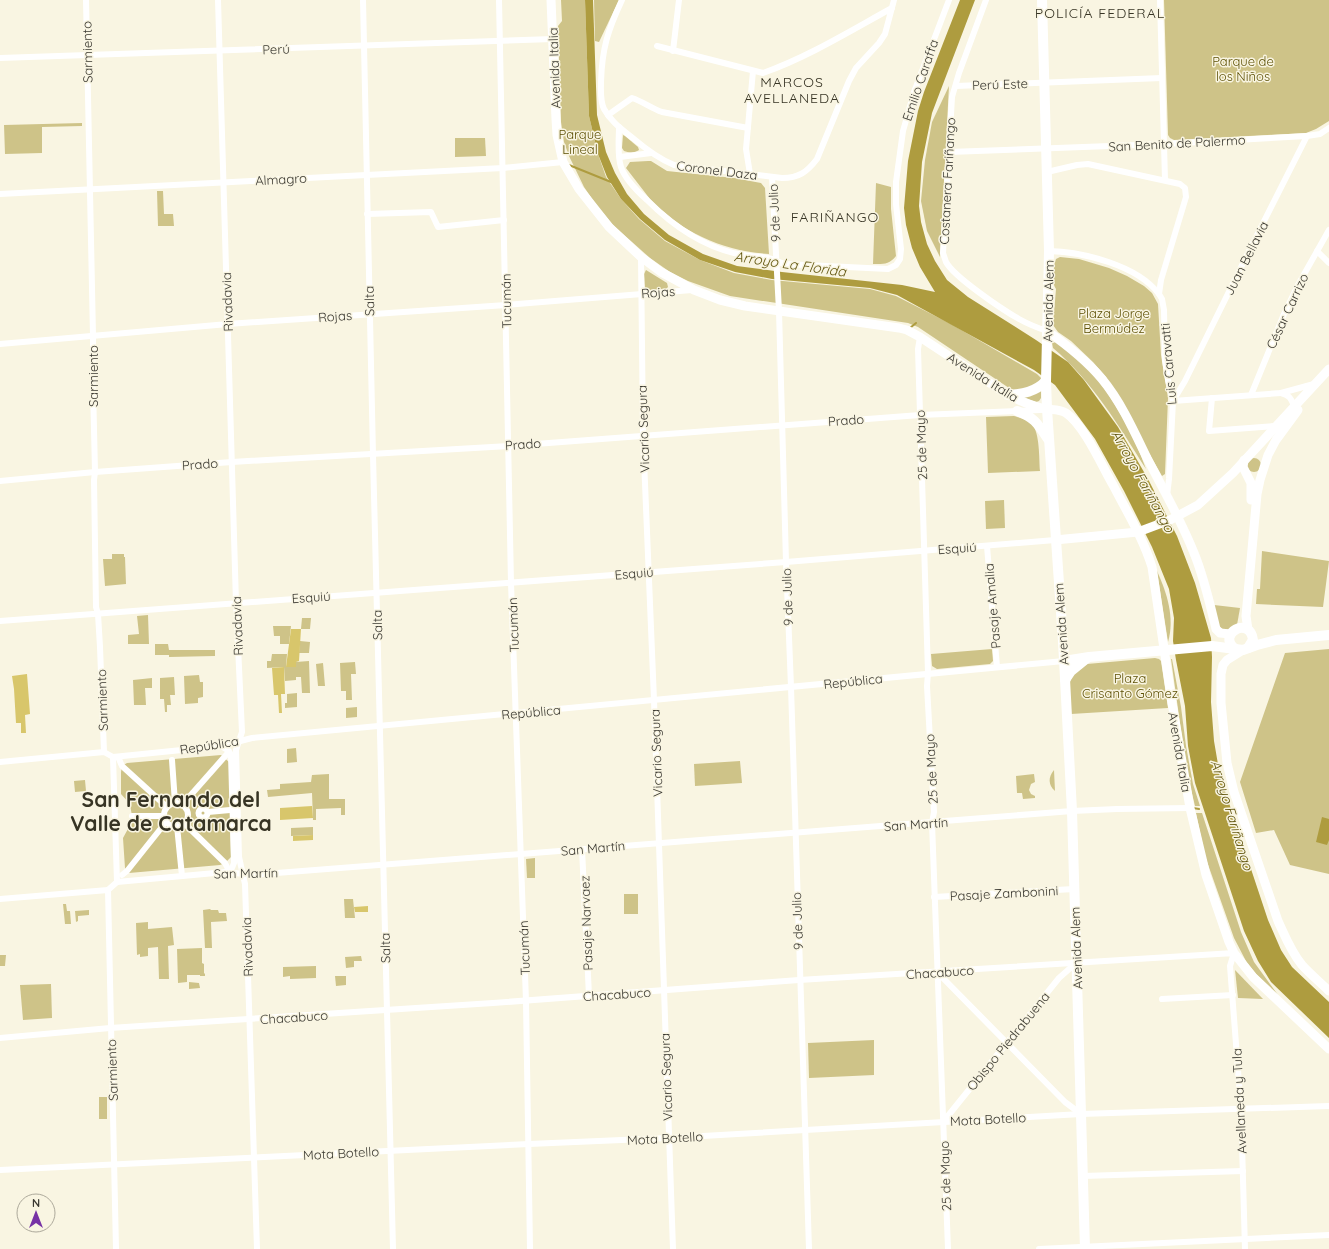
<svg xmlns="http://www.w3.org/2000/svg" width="1329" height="1249" font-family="Quicksand,sans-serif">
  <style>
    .green { fill: #cec388 }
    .forest { fill: #d8c66b }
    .water { fill: #ae9c3f }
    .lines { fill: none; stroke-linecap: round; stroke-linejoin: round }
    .stream { stroke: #ae9c3f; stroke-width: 2 }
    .street { stroke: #fff; stroke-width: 6 }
    .secondary { stroke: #fff; stroke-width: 9 }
    .primary { stroke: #fff; stroke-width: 10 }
    .labels { text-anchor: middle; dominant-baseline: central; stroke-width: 3; stroke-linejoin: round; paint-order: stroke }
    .street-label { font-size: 13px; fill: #3a3831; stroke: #f9f5e2 }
    .park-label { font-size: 13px; fill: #5d5005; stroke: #f9f5e2 }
    .neighbourhood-label { font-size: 14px; letter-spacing: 1px; fill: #373424; stroke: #f9f5e2 }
    .water-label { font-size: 14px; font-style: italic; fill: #62560f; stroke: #f9f5e2 }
    .town-label { font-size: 21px; font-weight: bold; fill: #373424; stroke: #f9f5e2 }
  </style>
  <rect width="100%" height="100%" fill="#f9f5e2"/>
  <g class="green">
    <polygon points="561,0 585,0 589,116 598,154 606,177 621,199 639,219 665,241 700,260 734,273 772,280 870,289 896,296 951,324 1037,374 1041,378 1039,384 1016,391 1009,388 918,327 908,323 730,296 688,281 670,272 650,258 614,226 597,206 584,187 569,156 564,142 561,122 558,26 562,21"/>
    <polygon points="594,0 619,0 599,42 595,41"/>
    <polygon points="1164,0 1329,0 1329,121 1316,129 1306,133 1174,140 1170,138 1168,135"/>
    <polygon points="949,86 940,257 927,231 921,201 925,160 932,122"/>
    <polygon points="82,123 82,126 42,127 42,153 5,154 4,125"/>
    <path d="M623,135L625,136L638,147L639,150C635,153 629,153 624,151L622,148Z"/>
    <polygon points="455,138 485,138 486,156 455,157"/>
    <path d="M648,161H651L667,171L734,178L761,183L765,188L769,254C723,251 682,233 650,199C642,189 634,178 626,168L630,162Z"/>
    <path d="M876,183L891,187V209L896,256C889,265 883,264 873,264Z"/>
    <polygon points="157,191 163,191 164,214 173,214 174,226 158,226"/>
    <path d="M1060,257L1079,259L1109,268L1127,276L1144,286L1152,293L1158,304L1161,355L1168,398L1165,474L1162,476L1106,377L1093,362L1071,341L1058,332L1053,325L1056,289C1051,282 1053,267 1056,259Z"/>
    <polygon points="646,270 667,283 668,287 666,289 650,290 645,288 644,274"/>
    <path d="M1056,342C1067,351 1079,360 1089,370C1112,394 1135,437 1146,469C1119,426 1092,381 1053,348L1052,343Z"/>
    <polygon points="1041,389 1041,398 1039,401 1036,402 1022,397"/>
    <path d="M1014,416C1020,418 1027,419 1032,424C1040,433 1039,459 1040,471L988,473L986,417Z"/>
    <circle cx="1254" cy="465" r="7"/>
    <polygon points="1004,500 1005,528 986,529 985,501"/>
    <polygon points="1262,551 1329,561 1323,607 1256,604 1257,589 1260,589"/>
    <polygon points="112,554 124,554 124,557 125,557 126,584 105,586 103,559 112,559"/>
    <path d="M1157,571C1167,593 1175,618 1168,642Z"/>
    <polygon points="1214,605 1240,608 1237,625 1227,631 1219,627"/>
    <polygon points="148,615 149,644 128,644 128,635 139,634 137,616"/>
    <polygon points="302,618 311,618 310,629 301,629"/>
    <polygon points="273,626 291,626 289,644 280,644 280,636 274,636"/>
    <polygon points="300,641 310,642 309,653 299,653"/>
    <polygon points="155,644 168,644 169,650 215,650 215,656 169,657 169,655 155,655"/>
    <polygon points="992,649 993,661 990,664 937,669 932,666 931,654"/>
    <polygon points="1329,649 1329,874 1290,865 1274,830 1256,833 1240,782 1285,653"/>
    <polygon points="272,654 287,654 286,667 296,662 309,661 310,693 302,693 301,677 296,677 296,680 285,681 284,667 267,668 267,661 271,661"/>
    <polygon points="1155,658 1159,659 1161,661 1168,708 1071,714 1069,685 1071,679 1075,672 1087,664"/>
    <polygon points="1171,659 1172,659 1181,707 1186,746 1193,784 1200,806 1195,806 1187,773"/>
    <polygon points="355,662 356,674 351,674 352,700 346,700 346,691 341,691 340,663"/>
    <polygon points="323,663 325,686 318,686 316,664"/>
    <polygon points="199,675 200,682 203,682 203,697 198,698 198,703 185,704 184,676"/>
    <polygon points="174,677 175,695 170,695 171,705 167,705 167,712 165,712 164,699 160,699 160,678"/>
    <polygon points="152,678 152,688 145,688 146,705 134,705 133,680"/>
    <polygon points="297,693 297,707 285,708 285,703 287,703 287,694"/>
    <polygon points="357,707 357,717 346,718 346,708"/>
    <polygon points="296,748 297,762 287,763 287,749"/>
    <polygon points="221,755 229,762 231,857 225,863 220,865 129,873 125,868 123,838 129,827 132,816 130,804 121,794 121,772 122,766 127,763"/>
    <polygon points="740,761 742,783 695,786 694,764"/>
    <path d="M1054,770L1055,791C1048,785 1048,777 1054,770Z"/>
    <polygon points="329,774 329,799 345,799 345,815 341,815 341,808 316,809 316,820 313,820 312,793 268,797 267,790 280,789 280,784 311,782 312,775"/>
    <polygon points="1034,774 1035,782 1031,784 1029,790 1031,794 1035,796 1035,798 1023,799 1022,793 1017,793 1016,776"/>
    <polygon points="85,780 86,791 75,792 74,781"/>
    <polygon points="1196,813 1202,813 1241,932 1254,962 1278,995 1257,975 1247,963 1234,938 1205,856"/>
    <polygon points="313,827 313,835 291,836 291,828"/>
    <polygon points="535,858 535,878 527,878 526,859"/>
    <rect x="624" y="894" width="14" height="20"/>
    <polygon points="344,899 353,899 355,918 345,918"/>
    <polygon points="63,904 66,904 67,911 70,911 71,924 65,924"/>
    <polygon points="210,909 211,910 218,910 219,913 226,913 227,921 211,922 212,948 205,948 203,910"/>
    <polygon points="89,910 89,915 78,916 78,921 76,922 75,911"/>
    <polygon points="148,922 148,929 172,927 174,945 168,946 169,979 159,979 158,947 148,948 148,956 140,957 140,954 137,955 136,923"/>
    <polygon points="202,948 202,963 204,964 204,973 205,974 205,976 200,976 200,975 187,975 187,982 178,983 177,949"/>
    <polygon points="0,955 6,955 5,966 0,966"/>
    <polygon points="361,956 362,961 354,961 354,967 346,968 345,957"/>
    <polygon points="316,966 316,978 290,979 290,976 283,977 283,967"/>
    <polygon points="1235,970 1263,999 1238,998"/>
    <polygon points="335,976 346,976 346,985 336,986"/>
    <polygon points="189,982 199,983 200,988 189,989"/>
    <polygon points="51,984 52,1018 23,1020 20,985"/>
    <polygon points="874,1040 874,1075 809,1078 808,1043"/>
    <rect x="99" y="1097" width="8" height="22"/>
  </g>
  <g class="forest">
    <polygon points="291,629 301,629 299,661 296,662 296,667 286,667"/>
    <polygon points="284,667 285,694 281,694 282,713 279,713 278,695 274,695 272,668"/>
    <polygon points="27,674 30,714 25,715 26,733 21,733 21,723 16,723 14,689 12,676"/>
    <polygon points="312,806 313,818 280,820 280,808"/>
    <polygon points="313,835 313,840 293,841 293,836"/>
    <polygon points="368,906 368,912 355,912 354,907"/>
  </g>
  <g class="water">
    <polygon points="585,0 593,0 597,115 606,152 615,173 627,194 644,214 669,235 703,254 737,266 782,272 902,285 935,292 920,267 912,248 906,225 904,208 908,161 918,111 924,92 960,0 975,0 932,113 922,162 919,206 921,222 927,244 935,261 947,280 968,297 1036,340 1068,362 1084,380 1118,427 1148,479 1177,536 1195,583 1211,638 1212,657 1211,702 1214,741 1220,776 1268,920 1281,950 1292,967 1329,1002 1329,1038 1271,982 1258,961 1244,931 1195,783 1188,746 1185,706 1176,660 1173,641 1174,618 1169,589 1152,547 1124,491 1095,439 1055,385 1034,370 897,295 870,288 772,279 735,272 700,260 665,240 640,219 621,199 607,177 598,154 589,116"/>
    <polygon points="1322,817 1329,819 1329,840 1327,845 1316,842"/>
  </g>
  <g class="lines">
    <g class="stream">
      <polyline points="569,165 611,182"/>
      <polyline points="910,328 916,323"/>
      <polyline points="1193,808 1199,809"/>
    </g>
    <g class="street">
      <polyline points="86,0 93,336 93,386 95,472 94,480 96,607 98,614 100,647 104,752"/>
      <polyline points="218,0 236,603 242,732 236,750 239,857 245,884 257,1249"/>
      <polyline points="363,0 373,455 393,1249"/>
      <polyline points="499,0 511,583 526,1001 530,1249"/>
      <path d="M622,0C608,30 602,48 601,82C601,90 600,101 604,109C611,122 623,130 634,139C647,150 659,159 674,165L782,178C799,178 807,172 817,159L849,81L856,68L879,43L885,34L894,0"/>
      <path d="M986,0L959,73L952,97L943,253C944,256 945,259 946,262C954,277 1003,310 1019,319C1028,324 1038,328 1047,331"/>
      <polyline points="1160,0 1165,180"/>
      <path d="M657,46L763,73C808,57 850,31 892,8"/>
      <polyline points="673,51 679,0"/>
      <polyline points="0,58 553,39"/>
      <polyline points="956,86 1162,78"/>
      <path d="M608,115L632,98C642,101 651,108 662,112L748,128"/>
      <path d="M619,127C619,139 617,155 621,167C625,179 637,191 647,200C674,227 705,249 744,255C752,257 760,256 768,258C774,259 779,263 785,264L888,269L896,265L900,259L901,249L896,204V182L903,131L914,92L949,0"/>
      <polyline points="949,152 1164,144 1307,136"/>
      <polyline points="620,157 651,153"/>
      <polyline points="1047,172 1077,165 1088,164 1180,184 1185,188 1186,197 1161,280 1159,294 1162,299 1164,310 1165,360 1168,380 1173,401 1169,479 1167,496"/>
      <polyline points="750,174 746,149 753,71"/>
      <polyline points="772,177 779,311 786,562 791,687 809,1249"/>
      <polyline points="0,194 503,168 563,162"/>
      <polyline points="367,214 431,212 438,227 504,220"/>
      <path d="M1049,251C1083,252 1137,265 1159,294"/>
      <polyline points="1317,251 1329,263"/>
      <polyline points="641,257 643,435 654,700 673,1249"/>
      <polyline points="920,337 918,349 928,673 927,686 934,812 932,823 948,1249"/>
      <polyline points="0,344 228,324 506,305 692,290"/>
      <path d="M1281,393C1289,395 1291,398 1294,406"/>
      <polyline points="1251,395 1284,314 1298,285 1329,230"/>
      <polyline points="1212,398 1209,431 1275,426"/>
      <polyline points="1173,401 1185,381 1249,251 1307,136 1320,134 1329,128"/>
      <polyline points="1173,401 1281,393 1314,384"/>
      <polyline points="0,481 95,472 232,462 509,446 920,415 1040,410"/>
      <polyline points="987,546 997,667"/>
      <polyline points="0,621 786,562 1055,540"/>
      <polyline points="221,746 229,751 231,755 234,863 232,868 226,872"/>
      <polyline points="113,757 117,882"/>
      <polyline points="119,759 122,766 167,807"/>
      <polyline points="172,760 175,803"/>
      <polyline points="0,762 104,752 113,757 221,746 252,738 1064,661"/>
      <circle cx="176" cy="815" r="12"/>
      <polyline points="182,805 227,754"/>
      <circle cx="203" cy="813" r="4.5"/>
      <polyline points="208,812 230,810"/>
      <polyline points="132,816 164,816"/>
      <polyline points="184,823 225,863 227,867"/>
      <polyline points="177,826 182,876"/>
      <polyline points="582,849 589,996"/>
      <polyline points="122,875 127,871 166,822"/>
      <polyline points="108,890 116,1249"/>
      <polyline points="934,897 1074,889"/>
      <polyline points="0,899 108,890 117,882 226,872 252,875 1072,811 1117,809 1190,808"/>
      <polyline points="937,972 1065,1102 1081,1114"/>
      <polyline points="1162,999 1233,995"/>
      <polyline points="0,1038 110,1028 493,1003 799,980 1234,953 1230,966 1241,1109 1245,1249"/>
      <polyline points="943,1122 1059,978 1076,963"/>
      <polyline points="0,1170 529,1144 668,1138 1081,1114 1329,1106"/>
      <polyline points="1083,1176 1243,1171"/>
      <polyline points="1039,1249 1329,1235"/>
    </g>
    <g class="secondary">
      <path d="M551,0L556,119L557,135L563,162L579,189L609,227L641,257L661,272L694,290L720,300L745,306L899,328L907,330L920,337L1008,395C1020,401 1032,406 1045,409C1052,410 1060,409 1066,413C1084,425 1102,466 1113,485C1127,512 1143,538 1152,567L1172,703L1190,808L1206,875L1229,942L1234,953L1253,977L1329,1049"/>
      <path d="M1047,331C1067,345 1086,360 1102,379C1121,402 1134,431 1147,458C1163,489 1181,520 1194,553C1204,577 1210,604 1216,629L1220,633L1231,634"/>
      <polyline points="1244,460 1243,467 1251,483 1251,500"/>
      <polyline points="1055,540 1138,532 1170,520 1198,505 1233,473 1329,369"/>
      <polyline points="1248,630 1246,616 1257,494 1260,480 1268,455 1276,440 1298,410"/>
      <path d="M1243,650L1227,660L1223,665L1221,674V703L1227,763L1234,792L1278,921C1285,936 1291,952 1302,965C1310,974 1320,982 1329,991"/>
    </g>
    <g class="primary">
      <polyline points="1042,0 1049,251 1046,381 1047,409 1063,641 1072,811 1085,1249"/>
      <path d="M1008,395C1023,394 1035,392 1046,381"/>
      <path d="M1017,411C1034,417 1038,424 1048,439"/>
      <path d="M1235,649C1216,634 1250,615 1253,640L1248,648"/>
      <polyline points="1064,661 1089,657 1212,646 1243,650 1257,645 1276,640 1329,635"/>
      <polyline points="1065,680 1071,671 1087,658"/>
    </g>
  </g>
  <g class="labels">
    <g class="street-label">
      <text transform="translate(276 49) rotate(-2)">Perú</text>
      <text transform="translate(87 52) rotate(-91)">Sarmiento</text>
      <text transform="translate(554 68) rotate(-92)">Avenida Italia</text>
      <text transform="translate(920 80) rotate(-71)">Emilio Caraffa</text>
      <text transform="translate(1000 84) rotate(-2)">Perú Este</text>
      <text transform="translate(1177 143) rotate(-3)">San Benito de Palermo</text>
      <text transform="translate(717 170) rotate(7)">Coronel Daza</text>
      <text transform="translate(281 179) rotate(-3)">Almagro</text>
      <text transform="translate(947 181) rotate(-87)">Costanera Fariñango</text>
      <text transform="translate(774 213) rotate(-93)">9 de Julio</text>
      <text transform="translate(1246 258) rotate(-63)">Juan Bellavia</text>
      <text transform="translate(658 292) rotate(-4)">Rojas</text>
      <text transform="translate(369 301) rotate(-91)">Salta</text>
      <text transform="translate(506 301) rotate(-91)">Tucumán</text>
      <text transform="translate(1048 301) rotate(-89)">Avenida Alem</text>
      <text transform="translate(227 302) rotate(-92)">Rivadavia</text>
      <text transform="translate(1287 311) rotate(-65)">César Carrizo</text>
      <text transform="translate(335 316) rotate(-4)">Rojas</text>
      <text transform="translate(1168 364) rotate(-95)">Luis Caravatti</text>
      <text transform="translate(93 376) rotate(-90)">Sarmiento</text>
      <text transform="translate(983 377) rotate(32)">Avenida Italia</text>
      <text transform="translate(846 420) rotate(-4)">Prado</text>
      <text transform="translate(643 429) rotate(-92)">Vicario Segura</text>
      <text transform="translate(523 444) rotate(-4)">Prado</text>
      <text transform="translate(921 445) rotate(-92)">25 de Mayo</text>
      <text transform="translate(200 464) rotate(-4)">Prado</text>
      <text transform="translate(957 548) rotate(-4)">Esquiú</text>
      <text transform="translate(634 573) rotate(-5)">Esquiú</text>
      <text transform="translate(311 597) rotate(-4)">Esquiú</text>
      <text transform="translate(787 597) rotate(-92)">9 de Julio</text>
      <text transform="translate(992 606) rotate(-95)">Pasaje Amalia</text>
      <text transform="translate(1061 624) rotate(-94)">Avenida Alem</text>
      <text transform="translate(377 625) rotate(-91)">Salta</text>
      <text transform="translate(513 625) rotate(-92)">Tucumán</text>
      <text transform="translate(237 626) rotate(-92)">Rivadavia</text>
      <text transform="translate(853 681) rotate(-6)">República</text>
      <text transform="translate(102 700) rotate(-92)">Sarmiento</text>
      <text transform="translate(531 712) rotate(-5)">República</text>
      <text transform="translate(209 745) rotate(-9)">República</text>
      <text transform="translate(1180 752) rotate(80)">Avenida Italia</text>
      <text transform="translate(656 753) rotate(-92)">Vicario Segura</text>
      <text transform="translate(931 769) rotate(-93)">25 de Mayo</text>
      <text transform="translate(916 824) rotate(-4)">San Martín</text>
      <text transform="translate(593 848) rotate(-5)">San Martín</text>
      <text transform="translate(246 873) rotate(-1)">San Martín</text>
      <text transform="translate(1004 893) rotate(-3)">Pasaje Zambonini</text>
      <text transform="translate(797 921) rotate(-92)">9 de Julio</text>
      <text transform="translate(586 923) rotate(-92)">Pasaje Narvaez</text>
      <text transform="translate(247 947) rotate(-92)">Rivadavia</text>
      <text transform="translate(385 948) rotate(-91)">Salta</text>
      <text transform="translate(524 948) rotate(-92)">Tucumán</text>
      <text transform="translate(1076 948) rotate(-92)">Avenida Alem</text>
      <text transform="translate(940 972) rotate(-4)">Chacabuco</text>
      <text transform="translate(617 994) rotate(-4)">Chacabuco</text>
      <text transform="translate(294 1017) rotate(-4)">Chacabuco</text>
      <text transform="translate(1008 1041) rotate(-51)">Obispo Piedrabuena</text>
      <text transform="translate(112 1070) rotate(-92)">Sarmiento</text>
      <text transform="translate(666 1077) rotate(-92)">Vicario Segura</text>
      <text transform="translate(1239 1101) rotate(-93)">Avellaneda y Tula</text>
      <text transform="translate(988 1119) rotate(-3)">Mota Botello</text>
      <text transform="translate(665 1138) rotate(-3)">Mota Botello</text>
      <text transform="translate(341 1153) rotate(-3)">Mota Botello</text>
      <text transform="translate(945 1176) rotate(-92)">25 de Mayo</text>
    </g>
    <g class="park-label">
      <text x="1243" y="61">Parque de<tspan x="1243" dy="15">los Niños</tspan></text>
      <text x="580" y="134">Parque<tspan x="580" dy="15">Lineal</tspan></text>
      <text x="1114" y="313">Plaza Jorge<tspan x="1114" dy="15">Bermúdez</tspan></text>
      <text x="1130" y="678">Plaza<tspan x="1130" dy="15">Crisanto Gómez</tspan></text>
    </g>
    <g class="neighbourhood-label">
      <text x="1100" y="13">POLICÍA FEDERAL</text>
      <text x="792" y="82">MARCOS<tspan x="792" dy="16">AVELLANEDA</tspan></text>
      <text x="835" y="217">FARIÑANGO</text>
    </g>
    <g class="water-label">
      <text transform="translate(790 264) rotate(8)">Arroyo La Florida</text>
      <text transform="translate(1143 481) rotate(61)">Arroyo Fariñango</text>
      <text transform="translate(1232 815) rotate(73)">Arroyo Fariñango</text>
    </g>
    <g class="town-label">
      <text x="171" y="799">San Fernando del<tspan x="171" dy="24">Valle de Catamarca</tspan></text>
    </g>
  </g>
  <g transform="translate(36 1213)"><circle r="19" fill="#f9f5e2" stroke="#ada99b"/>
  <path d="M0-3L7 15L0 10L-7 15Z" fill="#7732a5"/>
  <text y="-6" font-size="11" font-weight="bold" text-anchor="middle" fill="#3a3831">N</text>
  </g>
</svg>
